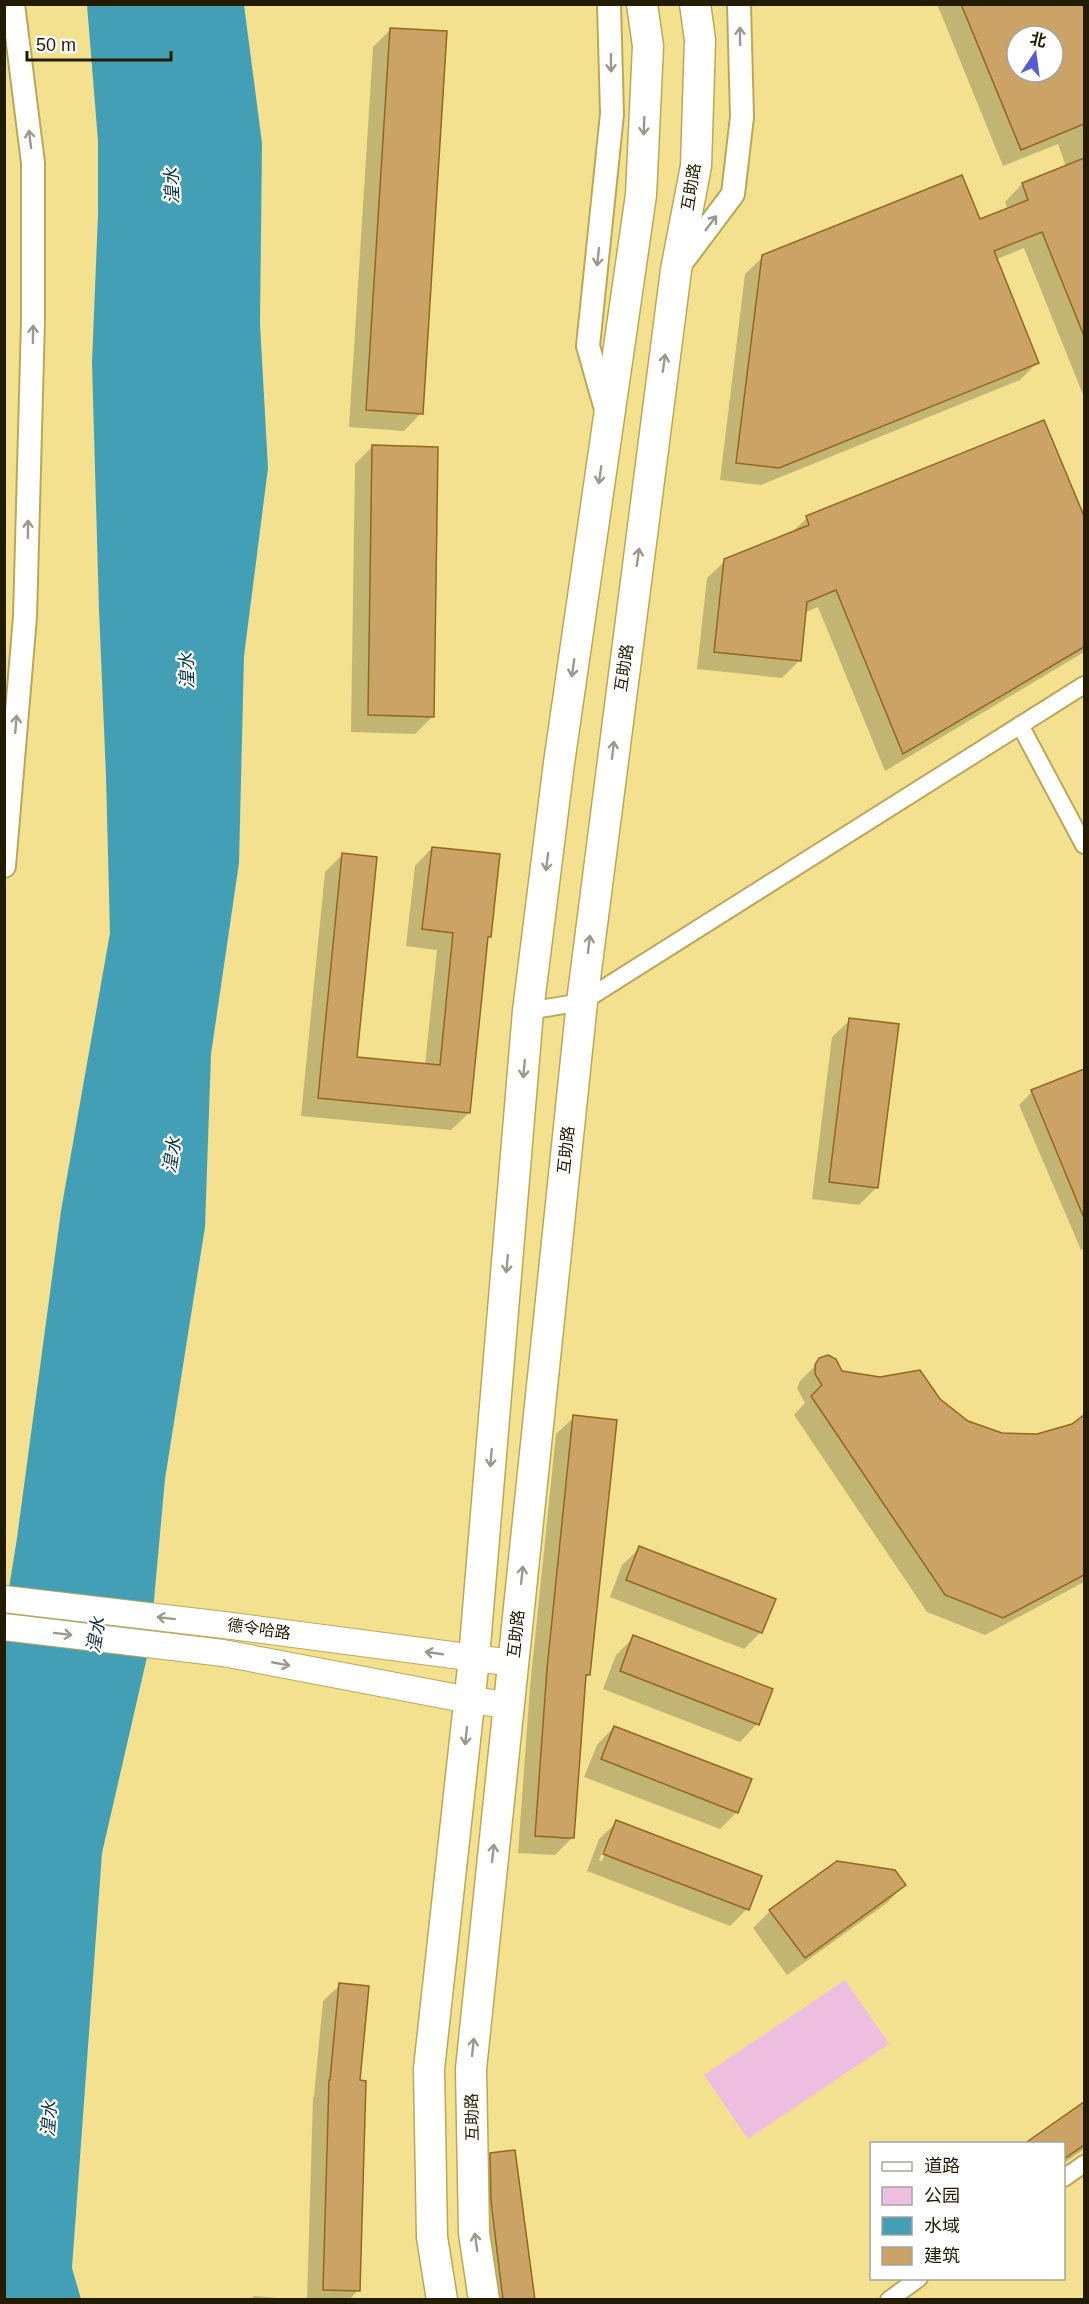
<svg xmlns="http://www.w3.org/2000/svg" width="1089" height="2304" font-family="Arial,'Noto Sans SC',sans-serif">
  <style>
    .green { fill: #edbedf }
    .water { fill: #439fb6 }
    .shadow { fill: #0003; fill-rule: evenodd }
    .building { fill: #cca366; stroke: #92681d; stroke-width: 1.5; fill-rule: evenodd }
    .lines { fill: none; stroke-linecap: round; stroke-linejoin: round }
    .street-casing { stroke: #baa859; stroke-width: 20 }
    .secondary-casing { stroke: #baa859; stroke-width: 26 }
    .primary-casing { stroke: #baa859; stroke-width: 28 }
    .highway-casing { stroke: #baa859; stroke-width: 33 }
    .street { stroke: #fff; stroke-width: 16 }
    .secondary { stroke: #fff; stroke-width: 22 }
    .primary { stroke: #fff; stroke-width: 26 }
    .highway { stroke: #fff; stroke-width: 30 }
    .oneway { stroke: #9c998c }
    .labels { text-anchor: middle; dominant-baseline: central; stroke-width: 4.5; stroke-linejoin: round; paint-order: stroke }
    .street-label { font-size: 16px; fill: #231c00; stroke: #fff }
    .water-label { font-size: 18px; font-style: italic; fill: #07343e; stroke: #fff }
  </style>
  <rect width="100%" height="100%" fill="#f3e190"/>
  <polygon class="green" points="845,1980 889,2044 748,2139 704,2075"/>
  <polygon class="water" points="87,5 244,5 262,143 260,324 268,468 244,656 239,863 211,1054 205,1227 165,1479 150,1644 102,1853 72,2268 81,2299 5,2300 5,1613 17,1538 61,1211 110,933 106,776 99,610 92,363 98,214 98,141"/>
  <g class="shadow">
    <path d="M937,4H1084V397L1024,248L995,260L1037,363L1020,380L761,485L720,480L745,274L763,257L980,221L1008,210L1005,202L1022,184L1066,166L1058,144L1003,166ZM1017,36H1053V72H1017Z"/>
    <polygon points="391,29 421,413 404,431 349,427 373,47"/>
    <polygon points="1044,422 1084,520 1084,652 885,771 818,607 804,613 799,661 782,678 697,669 707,578 725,561 790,534 807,518"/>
    <polygon points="372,447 433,716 415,734 351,732 355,464"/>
    <polygon points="432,848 489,936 486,940 469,1113 451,1130 301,1116 325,872 342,855 356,1058 425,1065 437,950 406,946 415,866"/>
    <polygon points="850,1020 877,1187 859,1205 812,1199 832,1037"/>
    <polygon points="1084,1071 1084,1248 1081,1250 1019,1105 1032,1092"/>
    <polygon points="818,1363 841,1372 939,1401 967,1423 1001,1435 1038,1436 1072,1425 1084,1417 1084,1582 985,1635 927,1612 794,1415 805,1403 797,1388 800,1381"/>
    <polygon points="574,1417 589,1674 584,1679 573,1837 555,1855 518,1853 530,1687 556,1434"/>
    <polygon points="640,1548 761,1632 744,1649 610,1597 622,1565"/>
    <polygon points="634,1637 757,1724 740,1742 603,1689 616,1655"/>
    <polygon points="614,1727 737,1812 720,1829 584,1777 597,1745"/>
    <path d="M617,1822L747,1909L730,1926L587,1871L599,1839ZM607,1841H610L602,1861L599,1860Z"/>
    <polygon points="904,1885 887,1903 787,1975 753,1928 770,1911"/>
    <polygon points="340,1985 358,2082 358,2290 349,2300 307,2300 313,2098 314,2096 323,2001"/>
    <polygon points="1084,2104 1084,2149 1064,2163 1064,2144 1027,2144"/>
    <polygon points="490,2155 533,2300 484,2300 473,2172"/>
    <polygon points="254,2296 289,2299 250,2300"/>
  </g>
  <g class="building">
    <path d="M961,4H1084V124L1021,150ZM1017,36H1053V72H1017Z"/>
    <polygon points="390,28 447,31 423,414 366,410"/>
    <polygon points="1084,158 1084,336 1042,232 994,251 1039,363 779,468 736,463 762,255 962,175 980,219 1028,200 1022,183"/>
    <polygon points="1044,420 1084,516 1084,647 903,754 836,590 807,602 801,661 714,652 724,559 809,525 806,516"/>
    <polygon points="372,445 438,447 434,717 368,715"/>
    <polygon points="432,847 500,854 491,937 488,937 470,1113 318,1098 342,853 377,857 357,1057 440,1065 453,933 422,929"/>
    <polygon points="849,1018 899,1024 878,1188 829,1182"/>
    <polygon points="1084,1069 1084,1218 1031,1090"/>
    <polygon points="828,1355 836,1359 842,1371 880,1377 920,1370 940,1399 968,1421 1002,1433 1037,1434 1072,1424 1084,1415 1084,1575 1003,1618 945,1595 811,1396 822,1385 815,1374 815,1365 819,1358"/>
    <polygon points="573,1415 617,1420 590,1675 586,1675 574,1838 567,1838 535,1836 547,1669"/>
    <polygon points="639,1546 776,1599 762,1633 626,1580"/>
    <polygon points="633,1635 773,1689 759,1725 620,1671"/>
    <polygon points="614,1726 752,1779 738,1813 601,1759"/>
    <polygon points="616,1820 762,1876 749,1910 603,1854"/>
    <polygon points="837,1861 895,1870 906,1885 805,1958 769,1910"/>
    <polygon points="339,1983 369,1986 360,2080 366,2081 360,2291 323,2290 329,2080 330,2080"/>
    <polygon points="1084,2102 1084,2145 1064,2159 1064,2144 1024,2144"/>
    <polygon points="515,2150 535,2300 503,2300 491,2201 490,2153"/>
  </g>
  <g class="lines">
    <g class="street-casing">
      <g id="street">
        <polyline points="1020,725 1084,845"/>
        <polyline points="528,1011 582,1002 1084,685"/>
        <polyline points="1064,2178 1084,2164"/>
        <polyline points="889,2300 919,2278"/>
      </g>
    </g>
    <g class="secondary-casing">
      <g id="secondary">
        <polyline points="679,266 733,194 742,117 739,4"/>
        <polyline points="607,413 588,346 612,114 609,4"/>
        <polyline points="4,866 25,617 33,320 33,163 13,4"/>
      </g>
    </g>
    <g class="primary-casing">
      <g id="primary">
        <polyline points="4,1599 224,1625 513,1663"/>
        <polyline points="4,1627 223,1653 469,1700 509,1705"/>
      </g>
    </g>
    <g class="highway-casing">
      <g id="highway">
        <polyline points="442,2300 432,2237 429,2069 474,1658 528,1011 559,763 641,195 648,46 642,4"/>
        <polyline points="484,2300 474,2233 471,2069 582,1002 676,270 696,166 700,40 695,4"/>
      </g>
    </g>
    <use href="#street" class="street"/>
    <use href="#secondary" class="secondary"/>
    <use href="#primary" class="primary"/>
    <use href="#highway" class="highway"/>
  </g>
  <defs><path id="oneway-shaft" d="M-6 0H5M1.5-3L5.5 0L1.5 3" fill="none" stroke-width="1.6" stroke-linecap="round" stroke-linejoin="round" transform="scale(1.5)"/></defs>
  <g class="oneway">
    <use href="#oneway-shaft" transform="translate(740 36) rotate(-91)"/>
    <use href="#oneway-shaft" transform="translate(611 63) rotate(89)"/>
    <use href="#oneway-shaft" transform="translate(644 126) rotate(92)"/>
    <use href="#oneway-shaft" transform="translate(30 139) rotate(-97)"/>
    <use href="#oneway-shaft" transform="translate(711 223) rotate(-53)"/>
    <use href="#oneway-shaft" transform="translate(598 257) rotate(96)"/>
    <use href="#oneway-shaft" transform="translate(33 334) rotate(-89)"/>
    <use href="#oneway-shaft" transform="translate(664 363) rotate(-82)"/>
    <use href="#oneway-shaft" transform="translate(600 475) rotate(98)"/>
    <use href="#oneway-shaft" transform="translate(28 529) rotate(-89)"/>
    <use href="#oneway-shaft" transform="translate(638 557) rotate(-82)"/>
    <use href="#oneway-shaft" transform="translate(573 668) rotate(98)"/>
    <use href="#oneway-shaft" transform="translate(16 724) rotate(-85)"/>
    <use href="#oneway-shaft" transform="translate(613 750) rotate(-83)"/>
    <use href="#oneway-shaft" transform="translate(547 862) rotate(97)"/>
    <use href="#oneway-shaft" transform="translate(589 944) rotate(-83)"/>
    <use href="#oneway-shaft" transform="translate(524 1069) rotate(95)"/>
    <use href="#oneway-shaft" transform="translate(507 1264) rotate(95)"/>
    <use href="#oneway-shaft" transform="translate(491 1458) rotate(95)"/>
    <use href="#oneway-shaft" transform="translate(522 1575) rotate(-84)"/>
    <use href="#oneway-shaft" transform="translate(166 1618) rotate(-173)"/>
    <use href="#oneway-shaft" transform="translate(63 1634) rotate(7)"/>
    <use href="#oneway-shaft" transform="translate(434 1653) rotate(-172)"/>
    <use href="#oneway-shaft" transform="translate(281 1664) rotate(11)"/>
    <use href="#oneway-shaft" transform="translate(466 1736) rotate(96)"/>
    <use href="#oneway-shaft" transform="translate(493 1853) rotate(-84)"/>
    <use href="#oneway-shaft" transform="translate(473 2047) rotate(-84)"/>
    <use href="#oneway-shaft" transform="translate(476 2242) rotate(-98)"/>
  </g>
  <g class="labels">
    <g class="street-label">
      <text transform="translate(691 187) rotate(-81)">互助路</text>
      <text transform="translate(624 668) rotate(-82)">互助路</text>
      <text transform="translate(566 1150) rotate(-84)">互助路</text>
      <text transform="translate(259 1629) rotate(8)">德令哈路</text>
      <text transform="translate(516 1634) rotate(-84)">互助路</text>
      <text transform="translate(472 2117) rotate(-91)">互助路</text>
    </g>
    <g class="water-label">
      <text transform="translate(172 186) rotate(-92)">湟水</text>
      <text transform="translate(187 671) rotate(-92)">湟水</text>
      <text transform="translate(172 1155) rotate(-81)">湟水</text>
      <text transform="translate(96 1635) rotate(-81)">湟水</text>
      <text transform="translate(49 2119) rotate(-86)">湟水</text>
    </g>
  </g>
  <rect width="1089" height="2304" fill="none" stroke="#231c00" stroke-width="12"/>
  <rect x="870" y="2142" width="195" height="138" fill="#ffffff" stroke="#a7a499" stroke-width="1.5"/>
  <rect x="882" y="2162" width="30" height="9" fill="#ffffff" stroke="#a7a499" stroke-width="1.5"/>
  <text x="924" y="2172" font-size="18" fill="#231c00">道路</text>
  <rect x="882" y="2187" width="30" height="18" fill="#edbedf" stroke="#a7a499" stroke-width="1.5"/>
  <text x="924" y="2202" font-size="18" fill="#231c00">公园</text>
  <rect x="882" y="2217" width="30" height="18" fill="#439fb6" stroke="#a7a499" stroke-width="1.5"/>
  <text x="924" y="2232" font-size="18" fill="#231c00">水域</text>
  <rect x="882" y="2247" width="30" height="18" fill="#cca366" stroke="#a7a499" stroke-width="1.5"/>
  <text x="924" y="2262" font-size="18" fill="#231c00">建筑</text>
  <g transform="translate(1035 54) rotate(13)"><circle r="28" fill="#ffffff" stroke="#a7a499" stroke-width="1.5"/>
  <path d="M0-4.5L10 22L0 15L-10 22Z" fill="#585cd4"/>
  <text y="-9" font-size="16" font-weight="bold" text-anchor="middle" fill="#231c00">北</text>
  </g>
  <path d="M27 51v9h144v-9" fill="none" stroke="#231c00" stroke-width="3"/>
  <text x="36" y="51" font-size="18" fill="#231c00" stroke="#ffffff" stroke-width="4.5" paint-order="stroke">50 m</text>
</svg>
